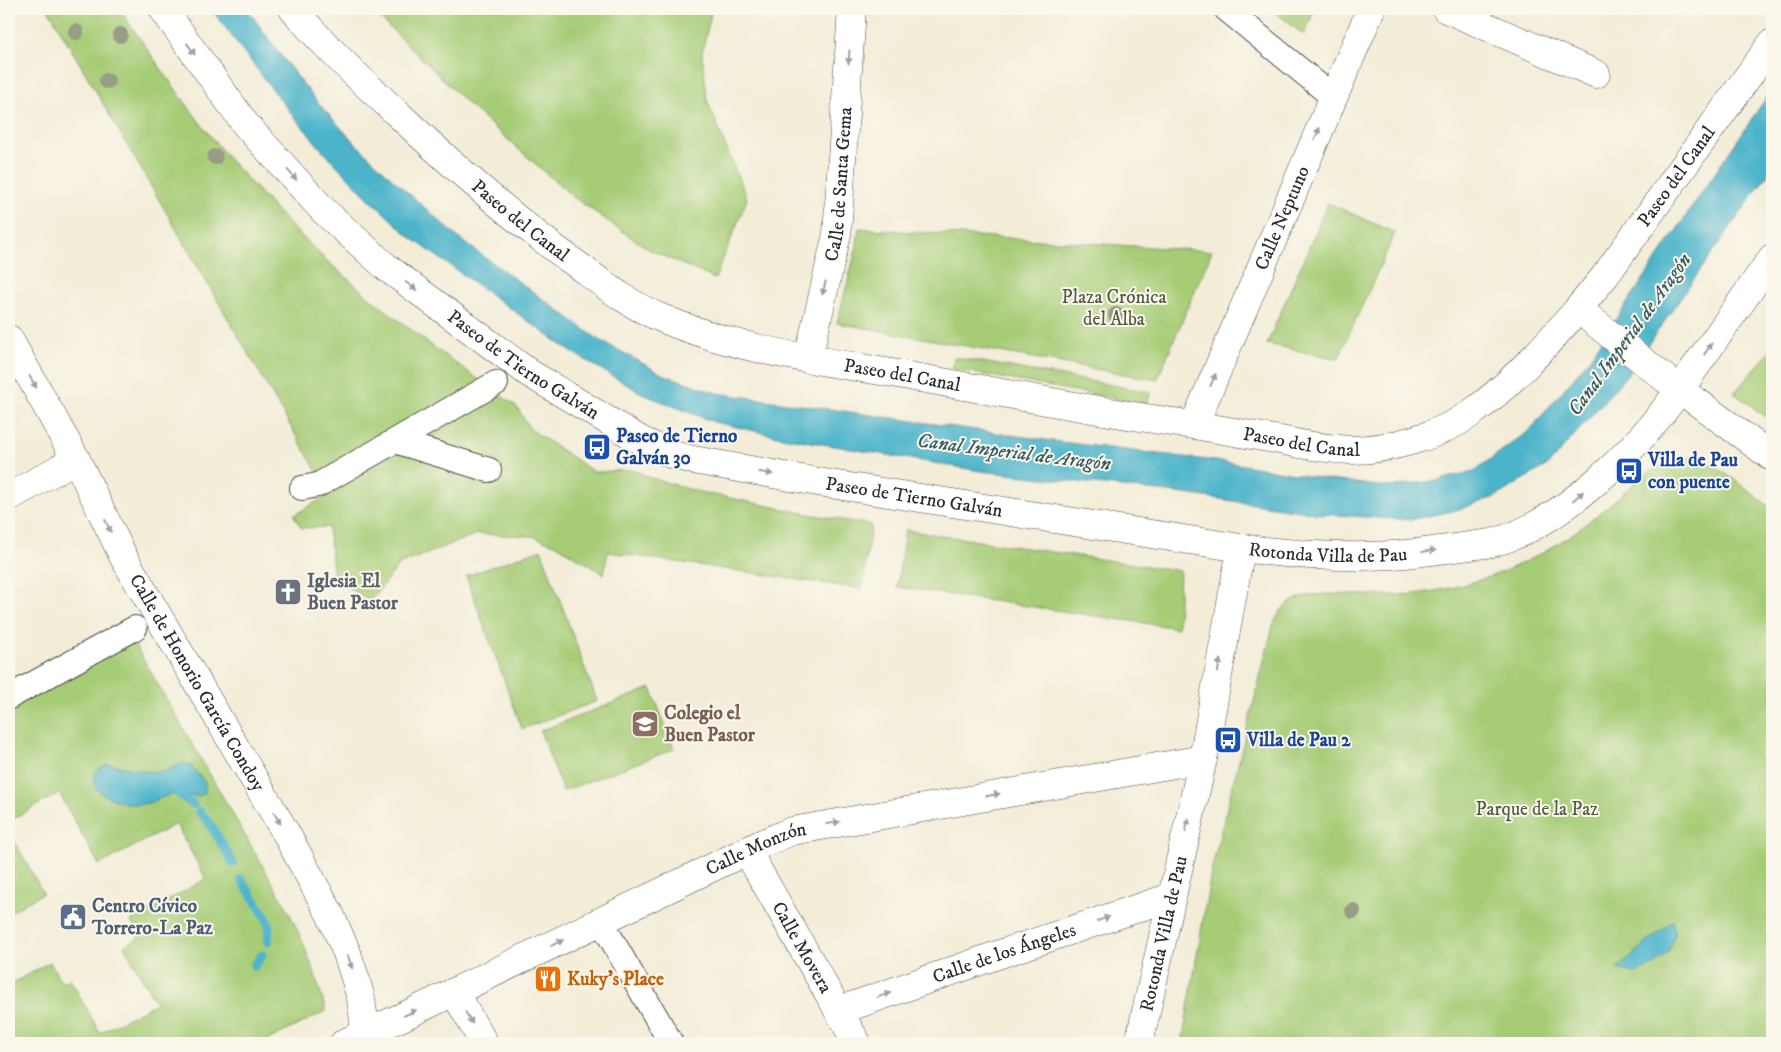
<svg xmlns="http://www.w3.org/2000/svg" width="1781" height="1052" font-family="'IM FELL DW Pica',serif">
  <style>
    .green { fill: #a6cc76; stroke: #687c50 }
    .water { fill: #4cb4ca; stroke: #3c707a }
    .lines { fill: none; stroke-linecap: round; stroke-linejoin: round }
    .stream { stroke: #4cb4ca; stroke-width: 9 }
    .pedestrian-casing { stroke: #494845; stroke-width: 26 }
    .minor-casing { stroke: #494845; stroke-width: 29 }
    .tertiary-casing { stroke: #494845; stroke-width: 29 }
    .secondary-casing { stroke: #494845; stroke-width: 29 }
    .pedestrian { stroke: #fff; stroke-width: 24 }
    .minor { stroke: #fff; stroke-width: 28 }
    .tertiary { stroke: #fff; stroke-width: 28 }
    .secondary { stroke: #fff; stroke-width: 28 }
    .tree { fill: #999d86 }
    .oneway { fill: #a0a0a0 }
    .labels { text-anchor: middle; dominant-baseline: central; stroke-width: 4; stroke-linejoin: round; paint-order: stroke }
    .street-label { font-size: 19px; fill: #2b2b2b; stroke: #fbf7ec }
    .park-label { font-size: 19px; fill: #505b42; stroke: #fbf7ec }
    .transit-label { font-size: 19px; font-weight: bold; fill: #164399; stroke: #fbf7ec; text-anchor: start }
    .worship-label { font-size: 19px; font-weight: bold; fill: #5b616d; stroke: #fbf7ec; text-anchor: start }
    .education-label { font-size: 19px; font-weight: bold; fill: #785e54; stroke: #fbf7ec; text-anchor: start }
    .service-label { font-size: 19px; font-weight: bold; fill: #4e5e75; stroke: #fbf7ec; text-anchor: start }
    .food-label { font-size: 19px; font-weight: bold; fill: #c56008; stroke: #fbf7ec; text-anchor: start }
    .water-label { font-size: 20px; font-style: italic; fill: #375b63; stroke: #fbf7ec }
  </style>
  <rect width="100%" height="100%" fill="#fbf7ec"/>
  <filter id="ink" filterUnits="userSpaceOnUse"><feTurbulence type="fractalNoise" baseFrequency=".02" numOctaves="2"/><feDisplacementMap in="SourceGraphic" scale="10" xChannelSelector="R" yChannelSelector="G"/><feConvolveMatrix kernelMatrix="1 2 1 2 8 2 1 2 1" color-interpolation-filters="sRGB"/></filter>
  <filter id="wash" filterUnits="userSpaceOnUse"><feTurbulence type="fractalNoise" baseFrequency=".0096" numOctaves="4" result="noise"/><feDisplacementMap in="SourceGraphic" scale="20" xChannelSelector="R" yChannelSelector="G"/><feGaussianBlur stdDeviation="1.12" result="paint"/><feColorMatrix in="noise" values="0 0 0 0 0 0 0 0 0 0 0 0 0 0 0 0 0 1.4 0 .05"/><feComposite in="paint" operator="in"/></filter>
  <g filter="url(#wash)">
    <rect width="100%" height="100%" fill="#f3edd8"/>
    <g class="green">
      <polygon points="48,9 119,9 176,90 204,128 228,158 285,220 325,259 374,301 428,343 517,407 530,429 594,472 633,470 651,478 696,491 803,513 871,525 862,589 608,552 604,574 555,544 532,536 476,534 399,565 370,601 334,578 328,527 301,528 294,515 330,494"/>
      <polygon points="371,9 712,9 702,53 707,100 747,199 715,279 648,249 572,196 471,107"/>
      <polygon points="1271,9 1315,9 1304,35"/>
      <polygon points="1328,203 1395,233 1338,359 1267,344"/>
      <polygon points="859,228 898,231 1212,251 1157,380 837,323 857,246"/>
      <polygon points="1772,349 1772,422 1734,393"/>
      <polygon points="954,357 1151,392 1146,404 952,369"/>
      <path d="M1671,458C1680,458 1690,457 1698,459C1719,465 1754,495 1772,509V1043H1182L1212,867L1273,626C1285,593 1311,594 1341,594C1362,595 1382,596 1402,595C1419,594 1450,589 1466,584C1508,573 1553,550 1587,523C1615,502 1640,474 1671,458Z"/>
      <polygon points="905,530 1180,571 1178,628 897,587"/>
      <polygon points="541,549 597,701 522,729 466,576"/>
      <path d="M131,638L287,908C304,942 316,975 326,1011L262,1043H9V985L50,962L62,983L70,979L100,1033L156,1003L124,946L139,938L131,921L206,879L176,824L99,865L59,793L9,821V705Z"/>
      <polygon points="651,688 674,749 563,791 540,731"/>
      <polygon points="9,831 43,893 9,913"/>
    </g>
    <g class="water">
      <polygon points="211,9 247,9 282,57 319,104 352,140 395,181 460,239 598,339 662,374 717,393 1053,441 1232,463 1330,480 1388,487 1435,481 1474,471 1530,430 1590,358 1772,89 1772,168 1626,376 1549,464 1495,497 1453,511 1409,520 1321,514 1185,494 980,471 782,437 714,422 645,395 570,351 410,237 369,199 322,150 282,102"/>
      <path d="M184,763L190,765L205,782V793C195,800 186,792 175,794C164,795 153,803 142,804C130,806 97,797 94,784C91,773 99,768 108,764L150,772L165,771Z"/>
      <polygon points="1673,920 1675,935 1668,953 1653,966 1635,973 1617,969"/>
    </g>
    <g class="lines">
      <g class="stream">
        <polyline points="177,793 193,804"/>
        <polyline points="199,811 209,822 233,863"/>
        <polyline points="241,879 267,919 269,927 268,942"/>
        <polyline points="254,966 262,955"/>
      </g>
    </g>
  </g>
  <g filter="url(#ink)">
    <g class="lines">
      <g class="pedestrian-casing">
        <g id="pedestrian">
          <polyline points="1226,9 1333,97"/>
          <polyline points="395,441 489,470"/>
          <polyline points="302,488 318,485 496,383"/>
          <polyline points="9,697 135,628"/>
          <polyline points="601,921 671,1043"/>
        </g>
      </g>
      <g class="minor-casing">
        <g id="minor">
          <polyline points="1446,9 1596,74"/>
          <path id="s1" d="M1578,309L1605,276L1772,43"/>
          <path id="s2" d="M9,339L76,459L124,558L287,835L330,914L347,953L356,981L361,999L367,1043"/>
          <path id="s3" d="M808,359L837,234L852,9"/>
          <polyline points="1680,389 1772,258"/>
          <polyline points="9,497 76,459"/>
          <path id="s4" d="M747,851L857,1043"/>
          <polyline points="454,992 484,1043"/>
          <path id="s5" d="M838,1011L1006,952L1171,897"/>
          <path id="s6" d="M344,1043L404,1016L761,844L792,831L1203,759"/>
        </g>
      </g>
      <g class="tertiary-casing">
        <g id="tertiary">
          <path id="s7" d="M163,9L246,125L324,211L386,267L529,373L640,440L673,455L693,460L824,483L1241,548C1292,555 1342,558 1393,555C1426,553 1459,547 1492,543C1562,525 1639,447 1680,389"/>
          <path id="s8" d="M1194,425C1223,430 1252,435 1280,440C1303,445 1328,449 1351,450C1389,450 1439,436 1470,414C1509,387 1546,345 1578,309L1667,380L1772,457"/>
          <path id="s9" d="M1139,1043L1203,759L1241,548"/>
        </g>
      </g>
      <g class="secondary-casing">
        <g id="secondary">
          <path id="s10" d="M293,9C325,47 362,81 399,115C454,167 511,217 572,261C600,281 627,304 659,317C738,351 825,361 909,376C1004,393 1099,412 1194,425L1371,9"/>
        </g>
      </g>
      <use href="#pedestrian" class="pedestrian"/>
      <use href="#minor" class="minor"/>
      <use href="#tertiary" class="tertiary"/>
      <use href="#secondary" class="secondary"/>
    </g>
    <g class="tree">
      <circle cx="76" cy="32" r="8"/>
      <circle cx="120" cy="35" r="8"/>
      <circle cx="107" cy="81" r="8"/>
      <circle cx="215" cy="157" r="8"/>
      <circle cx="1116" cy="315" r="8"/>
      <circle cx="1353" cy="911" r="8"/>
    </g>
    <defs><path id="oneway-solid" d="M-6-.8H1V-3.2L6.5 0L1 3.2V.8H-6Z" transform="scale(1.25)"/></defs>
    <g class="oneway">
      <use href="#oneway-solid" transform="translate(191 49) rotate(55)"/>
      <use href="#oneway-solid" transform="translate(849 57) rotate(94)"/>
      <use href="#oneway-solid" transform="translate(1317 134) rotate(-67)"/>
      <use href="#oneway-solid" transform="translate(292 175) rotate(48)"/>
      <use href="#oneway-solid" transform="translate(411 286) rotate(37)"/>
      <use href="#oneway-solid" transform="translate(824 288) rotate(104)"/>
      <use href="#oneway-solid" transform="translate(1708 349) rotate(-55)"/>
      <use href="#oneway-solid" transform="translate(1213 380) rotate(-67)"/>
      <use href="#oneway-solid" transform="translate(33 382) rotate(60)"/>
      <use href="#oneway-solid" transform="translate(766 473) rotate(10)"/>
      <use href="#oneway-solid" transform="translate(1578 496) rotate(-41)"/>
      <use href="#oneway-solid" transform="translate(108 526) rotate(65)"/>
      <use href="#oneway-solid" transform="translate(1429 551) rotate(-7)"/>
      <use href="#oneway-solid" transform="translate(1219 666) rotate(-80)"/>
      <use href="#oneway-solid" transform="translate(993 795) rotate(-10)"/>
      <use href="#oneway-solid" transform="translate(277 818) rotate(59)"/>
      <use href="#oneway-solid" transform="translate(833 823) rotate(-10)"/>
      <use href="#oneway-solid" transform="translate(1187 825) rotate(-77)"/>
      <use href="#oneway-solid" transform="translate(1103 919) rotate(-19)"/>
      <use href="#oneway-solid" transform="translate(557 943) rotate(-26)"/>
      <use href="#oneway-solid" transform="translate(350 962) rotate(71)"/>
      <use href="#oneway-solid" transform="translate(884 995) rotate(-20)"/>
      <use href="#oneway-solid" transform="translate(410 1013) rotate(-25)"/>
      <use href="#oneway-solid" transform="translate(469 1018) rotate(59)"/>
    </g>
  </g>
  <defs>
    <g id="bus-square" transform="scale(1.4375)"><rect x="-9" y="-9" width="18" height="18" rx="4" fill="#1a4fb4" stroke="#fbf7ec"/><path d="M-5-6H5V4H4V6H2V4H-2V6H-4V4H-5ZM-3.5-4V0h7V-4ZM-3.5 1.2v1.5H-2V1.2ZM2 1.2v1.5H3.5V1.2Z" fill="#fff"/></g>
    <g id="church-square" transform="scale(1.4375)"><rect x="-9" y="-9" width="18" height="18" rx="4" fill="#6b7280" stroke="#fbf7ec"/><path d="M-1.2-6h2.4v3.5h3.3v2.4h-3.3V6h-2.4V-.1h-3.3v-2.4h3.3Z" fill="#fff"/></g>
    <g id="school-square" transform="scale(1.4375)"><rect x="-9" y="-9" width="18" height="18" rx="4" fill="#8d6e63" stroke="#fbf7ec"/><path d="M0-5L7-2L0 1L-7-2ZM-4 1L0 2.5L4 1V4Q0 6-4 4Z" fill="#fff"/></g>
    <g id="civic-square" transform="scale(1.4375)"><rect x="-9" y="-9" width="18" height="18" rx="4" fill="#5c6f8a" stroke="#fbf7ec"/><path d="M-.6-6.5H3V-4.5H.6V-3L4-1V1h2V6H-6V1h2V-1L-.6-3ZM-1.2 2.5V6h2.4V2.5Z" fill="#fff"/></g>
    <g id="restaurant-square" transform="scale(1.4375)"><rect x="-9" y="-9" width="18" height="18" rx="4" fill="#e8710a" stroke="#fbf7ec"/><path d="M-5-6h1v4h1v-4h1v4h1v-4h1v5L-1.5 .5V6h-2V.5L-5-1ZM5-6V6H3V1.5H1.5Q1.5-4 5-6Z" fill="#fff"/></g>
  </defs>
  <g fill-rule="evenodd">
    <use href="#bus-square" x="597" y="447"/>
    <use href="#bus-square" x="1629" y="471"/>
    <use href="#church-square" x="288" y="592"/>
    <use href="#school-square" x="645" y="724"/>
    <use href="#bus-square" x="1228" y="740"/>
    <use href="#civic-square" x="73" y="917"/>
    <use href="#restaurant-square" x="548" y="979"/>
  </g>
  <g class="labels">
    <g class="street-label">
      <text stroke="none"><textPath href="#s1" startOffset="165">Paseo del Canal</textPath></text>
      <text stroke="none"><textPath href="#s3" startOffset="178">Calle de Santa Gema</textPath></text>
      <text stroke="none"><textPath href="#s10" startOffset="1252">Calle Neptuno</textPath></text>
      <text stroke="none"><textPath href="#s10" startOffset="311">Paseo del Canal</textPath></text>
      <text stroke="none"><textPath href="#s7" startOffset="511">Paseo de Tierno Galván</textPath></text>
      <text stroke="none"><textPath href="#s10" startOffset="731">Paseo del Canal</textPath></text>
      <text stroke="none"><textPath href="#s8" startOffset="109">Paseo del Canal</textPath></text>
      <text stroke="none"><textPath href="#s7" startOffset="931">Paseo de Tierno Galván</textPath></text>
      <text stroke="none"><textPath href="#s7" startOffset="1349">Rotonda Villa de Pau</textPath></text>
      <text stroke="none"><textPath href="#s2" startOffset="392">Calle de Honorio García Condoy</textPath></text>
      <text stroke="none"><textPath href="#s6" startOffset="456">Calle Monzón</textPath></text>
      <text stroke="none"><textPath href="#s9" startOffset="112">Rotonda Villa de Pau</textPath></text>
      <text stroke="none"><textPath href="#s4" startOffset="111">Calle Movera</textPath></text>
      <text stroke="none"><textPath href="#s5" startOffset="176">Calle de los Ángeles</textPath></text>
    </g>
    <g class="park-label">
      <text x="1114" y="297">Plaza Crónica<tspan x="1114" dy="22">del Alba</tspan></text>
      <text x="1537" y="809">Parque de la Paz</text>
    </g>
    <g class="transit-label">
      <text x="616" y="436">Paseo de Tierno<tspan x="616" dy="22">Galván 30</tspan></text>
      <text x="1648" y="460">Villa de Pau<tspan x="1648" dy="22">con puente</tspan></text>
      <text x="1247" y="740">Villa de Pau 2</text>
    </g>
    <g class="worship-label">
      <text x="307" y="581">Iglesia El<tspan x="307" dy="22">Buen Pastor</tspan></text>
    </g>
    <g class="education-label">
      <text x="664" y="713">Colegio el<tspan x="664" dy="22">Buen Pastor</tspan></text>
    </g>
    <g class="service-label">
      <text x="92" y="906">Centro Cívico<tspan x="92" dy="22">Torrero-La Paz</tspan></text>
    </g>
    <g class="food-label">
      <text x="567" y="979">Kuky's Place</text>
    </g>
    <g class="water-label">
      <text transform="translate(1630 335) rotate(-54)">Canal Imperial de Aragón</text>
      <text transform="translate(1014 453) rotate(7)">Canal Imperial de Aragón</text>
    </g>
  </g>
  <rect width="1781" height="1052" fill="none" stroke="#fbf7ec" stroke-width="30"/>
</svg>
